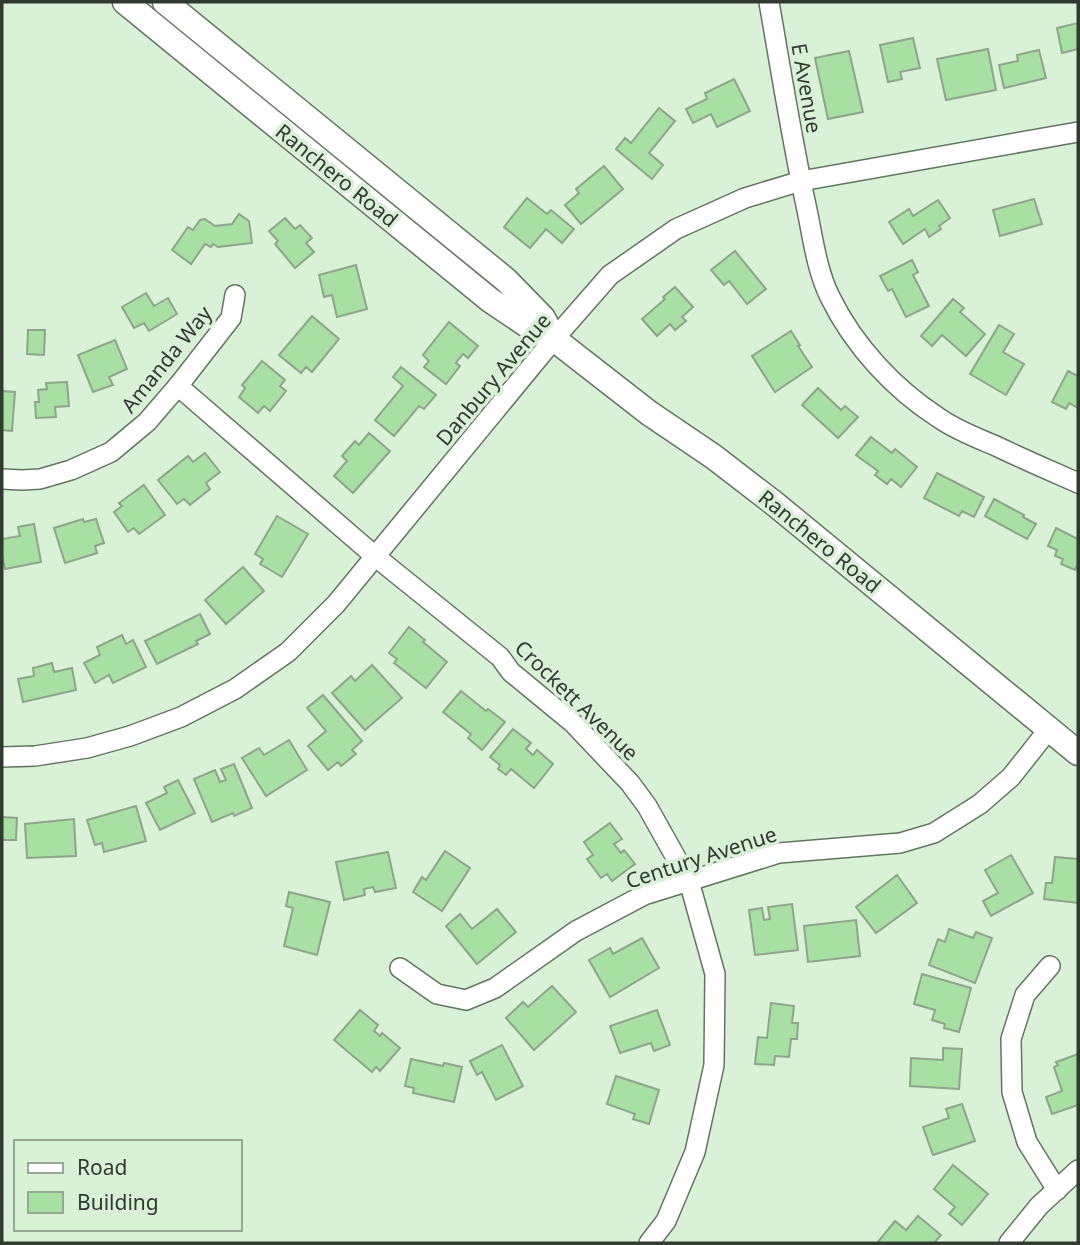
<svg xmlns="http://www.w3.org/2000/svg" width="1080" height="1245" font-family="'Noto Sans',sans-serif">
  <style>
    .building { fill: #a7e0a2; stroke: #8ea58c; stroke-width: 2 }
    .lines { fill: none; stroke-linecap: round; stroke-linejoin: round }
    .minor-casing { stroke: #61765e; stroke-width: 22 }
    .major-casing { stroke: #61765e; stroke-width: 27 }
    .minor { stroke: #fff; stroke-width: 19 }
    .major { stroke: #fff; stroke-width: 24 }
    .labels { text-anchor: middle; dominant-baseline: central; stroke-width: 7; stroke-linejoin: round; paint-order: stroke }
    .street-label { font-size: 21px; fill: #313a30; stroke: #d9f1d6 }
  </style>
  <rect width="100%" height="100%" fill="#d9f1d6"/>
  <g class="building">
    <polygon points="1078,23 1078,49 1062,53 1057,28"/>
    <polygon points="913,38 920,68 900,72 902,79 888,82 880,45"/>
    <polygon points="988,49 996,90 946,100 937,59"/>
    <polygon points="1039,50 1046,78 1004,88 999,65 1018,61 1017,55"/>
    <polygon points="849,51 863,112 828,119 815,58"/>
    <polygon points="734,79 750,111 717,127 711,114 693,123 686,109 707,99 705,93"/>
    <polygon points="659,108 675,121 649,153 663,165 652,179 616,149 625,138 631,143"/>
    <polygon points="604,166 623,189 581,224 565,205 579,193 576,189"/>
    <polygon points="527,198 547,214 551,210 574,229 562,243 546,229 530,248 504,227"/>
    <polygon points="1034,199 1042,224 1000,236 993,210"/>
    <polygon points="938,200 950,218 939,226 941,229 929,237 925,229 903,244 889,222 909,209 913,216"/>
    <polygon points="239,214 249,221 252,243 218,247 213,244 211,247 205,244 191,264 172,250 188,227 193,230 200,220 205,219 215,226 232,224"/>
    <polygon points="285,218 295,229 300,225 312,238 306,243 314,252 295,268 275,244 278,241 269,231"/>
    <polygon points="735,251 766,289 747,304 729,281 724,285 711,270"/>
    <polygon points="912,260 918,272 913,275 929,306 906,317 892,289 888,291 880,276"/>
    <polygon points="356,265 367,309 337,317 332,295 324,297 319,275"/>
    <polygon points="675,287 693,307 682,317 686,321 675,330 670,324 657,336 642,319 665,299 663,297"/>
    <polygon points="146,293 154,306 168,298 177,314 149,331 144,323 134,328 122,307"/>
    <polygon points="953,299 964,308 960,312 985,334 966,356 942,335 932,346 921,336"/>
    <polygon points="312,316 339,339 312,372 306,367 301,373 279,355"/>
    <polygon points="449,322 478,346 468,358 463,354 456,363 460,366 446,384 424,367 429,361 423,355"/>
    <polygon points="999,325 1014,334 1003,352 1024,364 1006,395 970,374"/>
    <polygon points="28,330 45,330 44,355 27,354"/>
    <polygon points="791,331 800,345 798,346 812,367 775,392 752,356"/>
    <polygon points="115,340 127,369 109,377 113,385 93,392 78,355"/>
    <polygon points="262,361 285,380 280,386 286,391 270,411 264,406 258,413 239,397 245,388 242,385"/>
    <polygon points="401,367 436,395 424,409 419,406 394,436 375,420 403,386 393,377"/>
    <polygon points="1068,371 1078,376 1078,408 1069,403 1066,409 1052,402"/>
    <polygon points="67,382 69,406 55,407 56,417 36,418 35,402 39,402 38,390 47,389 46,383"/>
    <polygon points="818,388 841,410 845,406 858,417 838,438 802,405"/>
    <polygon points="2,391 15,392 12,431 2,430"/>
    <polygon points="369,433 390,451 353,493 334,476 347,461 342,456 355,441 359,445"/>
    <polygon points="871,437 892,453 895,449 917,467 901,487 891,479 887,484 875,475 878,471 856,455"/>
    <polygon points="205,453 220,472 206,483 210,489 190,505 184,499 177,504 158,480 188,456 193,462"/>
    <polygon points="937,473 984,497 974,517 962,511 959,516 924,498"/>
    <polygon points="144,485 165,515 139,534 134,528 128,532 114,512 122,506 119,503"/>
    <polygon points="994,499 1024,515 1023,517 1036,524 1027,539 985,516"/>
    <polygon points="277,516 308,534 282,577 260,564 263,559 255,554"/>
    <polygon points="83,519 84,522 96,519 104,543 95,546 97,553 65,563 54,528"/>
    <polygon points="34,524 41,562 5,569 2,555 2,539 20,536 18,527"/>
    <polygon points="1056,528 1078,539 1078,563 1075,570 1061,564 1063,559 1055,556 1057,550 1048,546"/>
    <polygon points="243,567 264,591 226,624 205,600"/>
    <polygon points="200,614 210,634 196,641 198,644 157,664 145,641"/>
    <polygon points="409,627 425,640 423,642 447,662 426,688 394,663 397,659 389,653"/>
    <polygon points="122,635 126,644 133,640 146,667 113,683 109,675 95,683 84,663 100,655 97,647"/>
    <polygon points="52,663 54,672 72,668 76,690 23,702 18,679 34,676 33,668"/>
    <polygon points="372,665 402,698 365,730 332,693 351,676 355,681"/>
    <polygon points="461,691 486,711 488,709 505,722 482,750 468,738 471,734 443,712"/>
    <polygon points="323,695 362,741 352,750 356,754 341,766 338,762 328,770 308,746 326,731 307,708"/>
    <polygon points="513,729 531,743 526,749 533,755 537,750 553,764 534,788 511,769 506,775 498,769 500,765 490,757"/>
    <polygon points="289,740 307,770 266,796 242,758 259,748 264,755"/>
    <polygon points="234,764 252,808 234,816 233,813 212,822 194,779 215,770 220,782 226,780 221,769"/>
    <polygon points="178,780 195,813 160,830 146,803 167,793 164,787"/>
    <polygon points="136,806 146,841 104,852 102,843 95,845 87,820"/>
    <polygon points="2,817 17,818 16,840 2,840"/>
    <polygon points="74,819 76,856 27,858 25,824"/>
    <polygon points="610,823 622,839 614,844 621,853 624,850 635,864 612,881 607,874 601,878 587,859 593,855 584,842"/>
    <polygon points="445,851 470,868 442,911 413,892 422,877 426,880"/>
    <polygon points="388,852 396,888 375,892 373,887 364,889 365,895 344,900 336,862"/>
    <polygon points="1011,855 1033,893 991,916 983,901 998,893 985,870"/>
    <polygon points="1055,857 1078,859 1078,903 1044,899 1046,883 1052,883"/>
    <polygon points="897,875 917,903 876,933 856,907"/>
    <polygon points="289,892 330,902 317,955 284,946 293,908 286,906"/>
    <polygon points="792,904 798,950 755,955 749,910 762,908 764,920 770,919 768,907"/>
    <polygon points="497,909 516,932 477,964 446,926 460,914 472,929"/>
    <polygon points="856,920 860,956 808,962 804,926"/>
    <polygon points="949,929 973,938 976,932 992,938 975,983 929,965 938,939 945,942"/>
    <polygon points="642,938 659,968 610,997 589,960 610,948 613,954"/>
    <polygon points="922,974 971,988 959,1032 944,1028 945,1024 932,1020 935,1010 914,1004"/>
    <polygon points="552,986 576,1012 534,1050 506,1018 523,1002 528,1007"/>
    <polygon points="771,1003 794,1006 792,1023 798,1023 797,1039 791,1039 789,1057 775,1056 774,1065 755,1064 758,1037 767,1038"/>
    <polygon points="360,1010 378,1025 374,1031 380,1036 382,1033 400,1048 380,1071 376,1067 372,1072 334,1040"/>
    <polygon points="657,1010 670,1045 654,1051 651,1043 620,1053 610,1026"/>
    <polygon points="502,1045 523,1086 496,1100 482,1072 477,1075 470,1061"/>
    <polygon points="943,1048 962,1049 959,1089 910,1086 911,1058 943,1060"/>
    <polygon points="1078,1054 1078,1105 1052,1114 1046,1097 1062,1091 1054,1067 1058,1065 1056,1062"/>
    <polygon points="411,1059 443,1066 444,1063 462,1067 454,1102 413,1093 414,1088 405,1086"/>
    <polygon points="616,1076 659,1090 649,1124 633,1119 635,1114 607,1104"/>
    <polygon points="962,1104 975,1141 933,1155 923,1127 949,1118 946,1109"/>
    <polygon points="953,1165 988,1194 962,1225 949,1214 955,1207 934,1189"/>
    <polygon points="918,1216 941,1235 934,1243 877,1243 895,1221 906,1230"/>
  </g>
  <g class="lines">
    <g class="minor-casing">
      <g id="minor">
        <path d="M769,2C781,71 792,141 807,210C813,239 817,271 830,297C854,346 894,389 939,418C956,430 977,438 996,446C1023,459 1051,471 1078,483"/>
        <polyline points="178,386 376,557 500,657 511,672 573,723 630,783 647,806 689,881 715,974 714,1065 695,1152 666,1221 649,1243"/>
        <polyline points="2,479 22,480 40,479 71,470 111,452 147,422 178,386 231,318 235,295"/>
        <polyline points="2,757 35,756 87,748 130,736 181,717 235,689 288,652 336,604 554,339 610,275 676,229 745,198 801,181 1078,132"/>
        <polyline points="1050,966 1025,995 1011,1039 1012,1092 1027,1142 1057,1190"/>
        <polyline points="400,968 437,994 466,1000 495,988 576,931 644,895 779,853 900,843 934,833 980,804 1011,777 1049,729"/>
        <polyline points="1009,1243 1039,1206 1078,1170"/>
      </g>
    </g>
    <g class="major-casing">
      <g id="major">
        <polyline points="125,2 490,300 533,329 554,339 649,413 714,457 775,504 1078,753"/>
        <polyline points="165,2 506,280 543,318 552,335"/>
      </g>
    </g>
    <use href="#minor" class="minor"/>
    <use href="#major" class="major"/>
  </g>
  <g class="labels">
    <g class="street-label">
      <text transform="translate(807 88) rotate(80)">E Avenue</text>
      <text transform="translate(337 175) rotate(39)">Ranchero Road</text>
      <text transform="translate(166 359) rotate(-51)">Amanda Way</text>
      <text transform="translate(493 379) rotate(-50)">Danbury Avenue</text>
      <text transform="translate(820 541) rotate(39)">Ranchero Road</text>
      <text transform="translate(577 700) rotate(44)">Crockett Avenue</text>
      <text transform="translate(701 857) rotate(-18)">Century Avenue</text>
    </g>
  </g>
  <rect width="1080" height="1245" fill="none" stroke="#313a30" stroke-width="7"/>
  <rect x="14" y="1140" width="228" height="91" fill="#d9f1d6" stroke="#96a894" stroke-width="2"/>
  <rect x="28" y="1163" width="35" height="10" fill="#ffffff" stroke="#96a894" stroke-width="2"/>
  <text x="77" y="1175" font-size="21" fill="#313a30">Road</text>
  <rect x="28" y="1192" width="35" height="21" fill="#a7e0a2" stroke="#96a894" stroke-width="2"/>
  <text x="77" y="1210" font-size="21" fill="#313a30">Building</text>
</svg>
